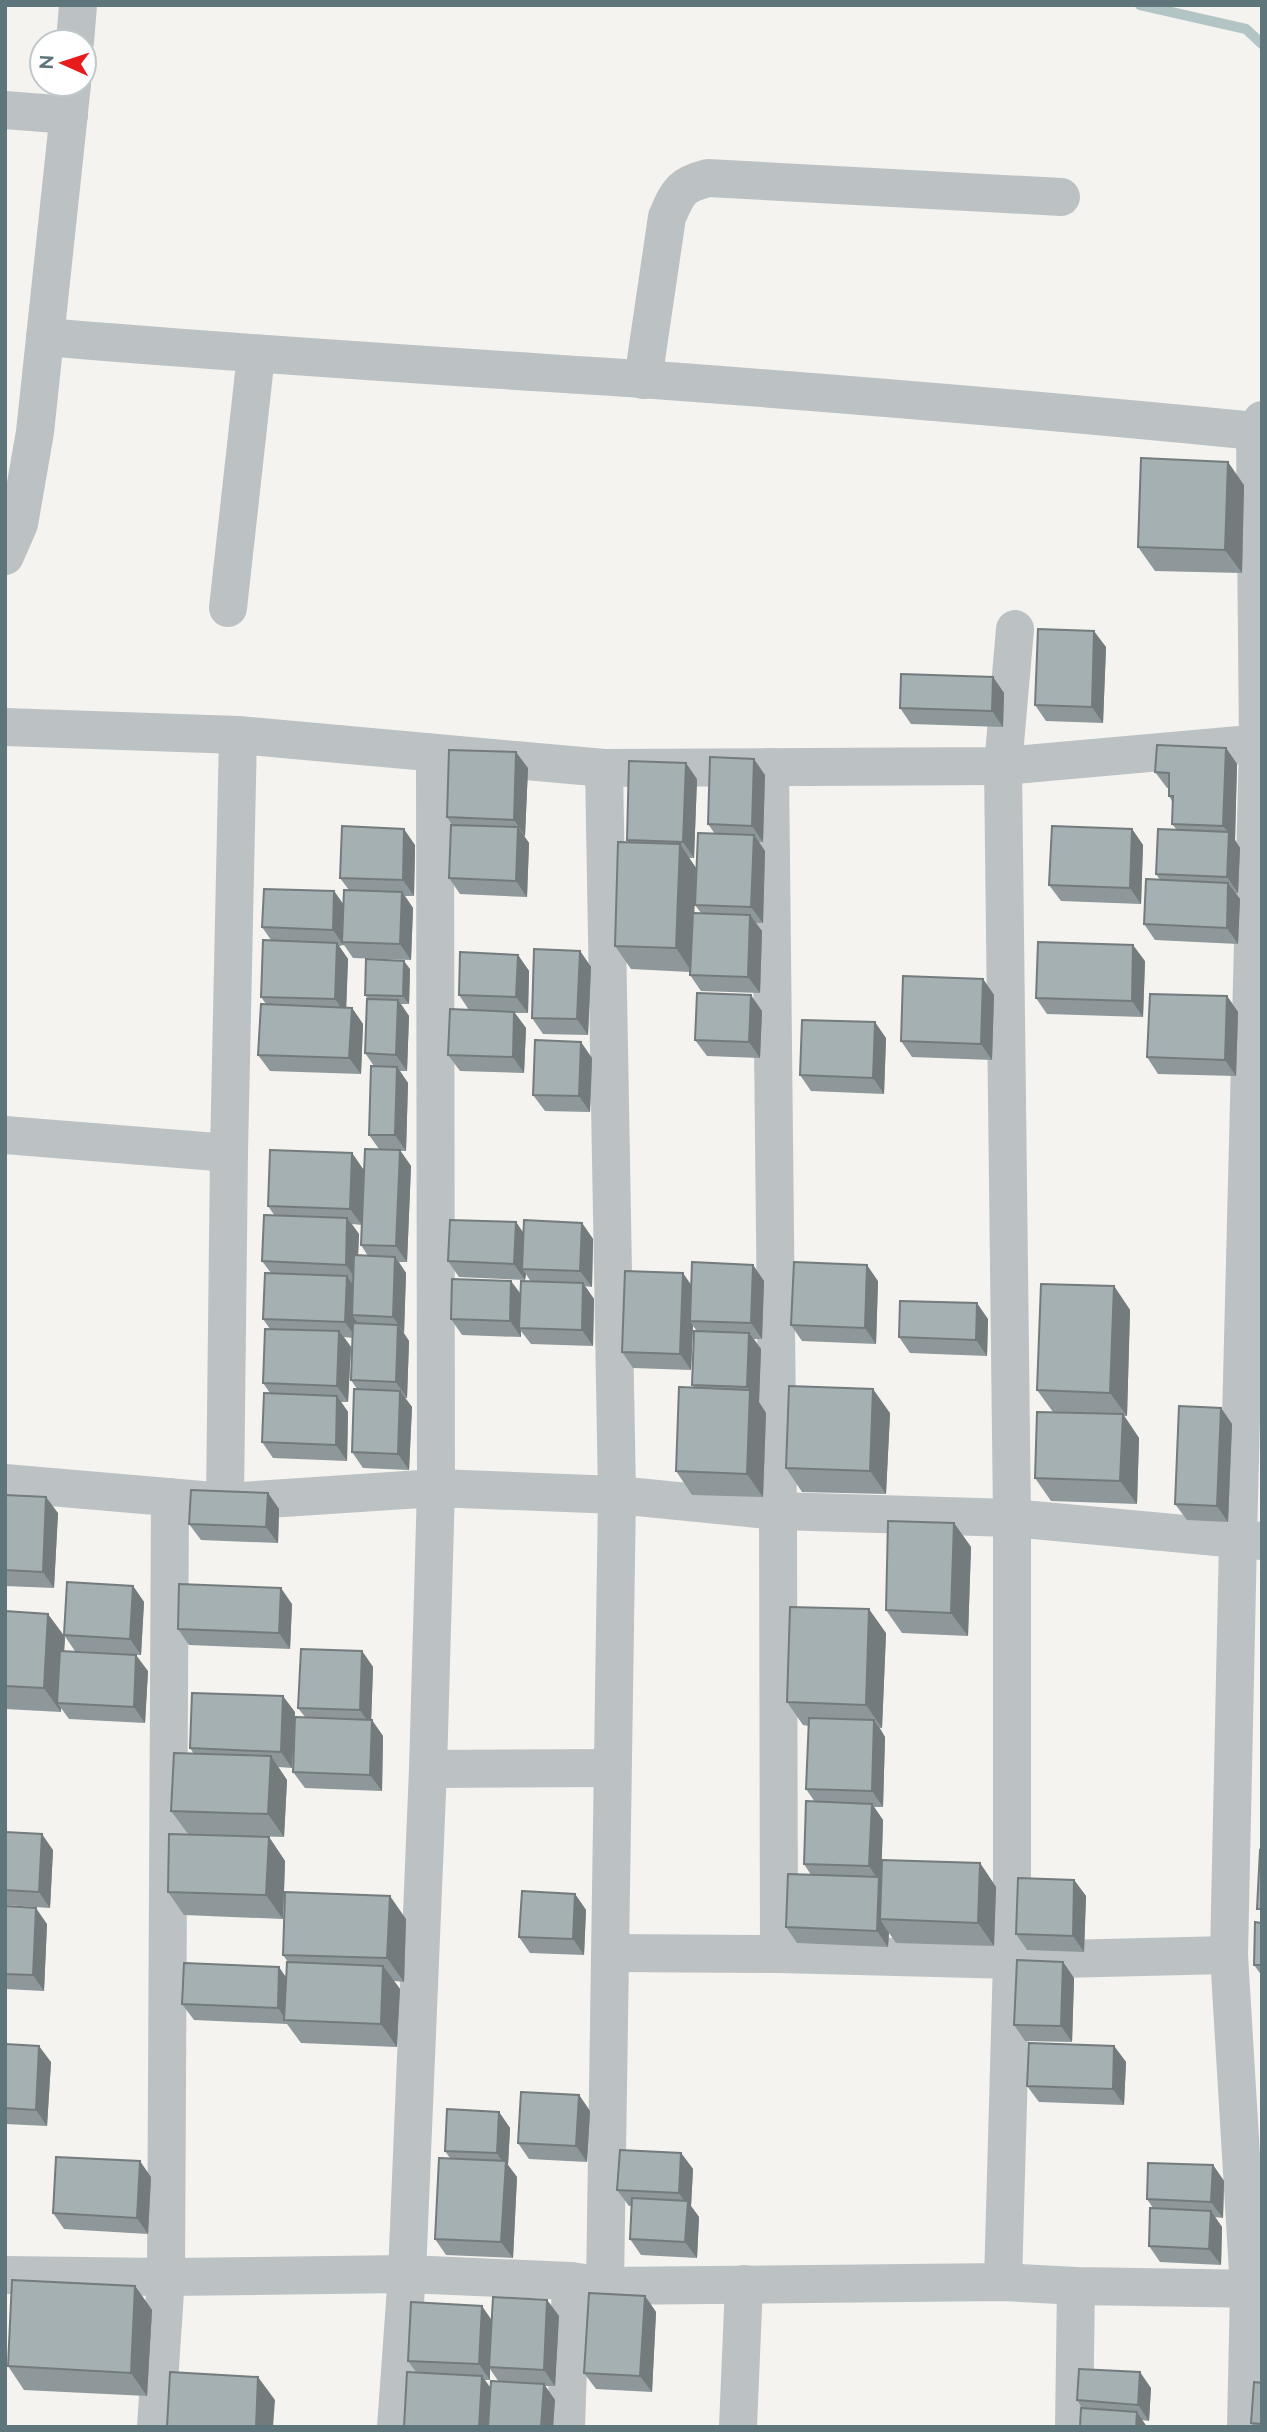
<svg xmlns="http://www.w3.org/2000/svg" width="1267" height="2432" font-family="Raleway,sans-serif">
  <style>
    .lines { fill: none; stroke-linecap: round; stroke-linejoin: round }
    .stream { stroke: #b2c4c4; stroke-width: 10 }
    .street { stroke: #bcc2c4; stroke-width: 38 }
    .wall { fill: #8e9799; fill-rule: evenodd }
    .shaded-wall { fill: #747b7d }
    .building { fill: #a5b0b2; stroke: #747b7d; stroke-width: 2 }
  </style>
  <rect width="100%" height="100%" fill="#f4f3ef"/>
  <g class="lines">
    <polyline class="stream" points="1140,5 1246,29 1262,44"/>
    <g class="street">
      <polyline points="75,42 78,5"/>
      <polyline points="5,110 69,115"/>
      <path d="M45,337C244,354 442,366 641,379C846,394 1051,411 1255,431"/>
      <path d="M643,380L667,217C678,192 680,185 708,178L1061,197"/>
      <polyline points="1262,420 1255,431 1258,743 1238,1539 1262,1541"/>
      <polyline points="5,556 19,524 35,432 72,84"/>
      <polyline points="228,608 256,355"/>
      <polyline points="5,727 238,735 604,768 1003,766 1262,743"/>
      <polyline points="770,767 778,1511 779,1954"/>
      <polyline points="5,1135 229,1153"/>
      <polyline points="5,1483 225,1502 436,1488 617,1495 604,768"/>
      <polyline points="225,1502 229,1153 238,735"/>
      <polyline points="428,1769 612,1768"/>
      <polyline points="611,1953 779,1954 1012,1960 1229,1955"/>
      <polyline points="5,2275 166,2277 407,2274 571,2281 605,2286 1003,2282 1076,2286 1262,2289"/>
      <polyline points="1003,2282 1012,1960 1012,1518 1003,766 1015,629"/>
      <polyline points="605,2286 617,1495 778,1511 1012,1518 1238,1539 1229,1955 1249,2289 1246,2427"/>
      <polyline points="156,2427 166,2277 170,1497"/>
      <polyline points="396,2427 407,2274 428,1769 436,1488 435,754"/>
      <polyline points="566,2427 571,2281"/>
      <polyline points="738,2427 744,2284"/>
      <polyline points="1074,2427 1076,2286"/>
    </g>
  </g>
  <g class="wall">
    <polygon points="1244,485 1242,573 1155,571 1138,547"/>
    <polygon points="1106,647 1103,723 1046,721 1035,705"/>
    <polygon points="993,677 1004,693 1003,727 911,724 900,708"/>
    <polygon points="1226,748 1237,764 1235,840 1240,848 1238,893 1236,893 1240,899 1238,944 1155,940 1144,924 1160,880 1156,874 1177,830 1172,824 1173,803 1169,796 1169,788 1167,788 1155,772"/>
    <polygon points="528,768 525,836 524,836 529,843 527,897 460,894 449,878 452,825 447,817"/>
    <polygon points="765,775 763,842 759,842 765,851 763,923 755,923 762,931 760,993 701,991 690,975 690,972 631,969 615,946 629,843 627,840 697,779 694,858 689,858 696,868 694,913 701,913 695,905 715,834 708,824"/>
    <polygon points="1132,829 1143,845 1141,904 1061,901 1049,885"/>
    <polygon points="415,845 414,896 405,896 413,908 411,960 353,958 344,945 339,946 348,959 346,1007 352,1008 363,1024 361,1074 270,1071 258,1055 266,1004 261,997 271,940 262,927 334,891 344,905 349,890 340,878"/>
    <polygon points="580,951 591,967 588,1035 543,1034 532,1018"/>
    <polygon points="518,955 529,971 528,1013 515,1013 526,1028 524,1073 460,1071 448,1055 469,1010 459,995"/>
    <polygon points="1145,961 1143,1017 1047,1014 1036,998"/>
    <path d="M410,969L409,1004H401L409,1016L407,1071H400L408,1083L406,1151H400L411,1166L407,1262H399L406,1273L404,1333L409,1341L407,1398H405L412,1407L409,1470L363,1468L352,1452L357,1389L351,1380L353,1338L344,1337L351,1347L348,1402H341L348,1412L347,1461L273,1458L262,1442L270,1393L263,1383L270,1329L263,1319L271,1273L262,1261L275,1216L268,1206L352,1153L363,1169L379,1149L369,1135L374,1066L365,1053L368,999L365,995ZM352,1224L362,1225L361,1245L368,1256L358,1255L359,1234Z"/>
    <polygon points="983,979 994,995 992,1060 912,1057 901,1041"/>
    <polygon points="1227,996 1238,1012 1236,1076 1158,1074 1147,1057"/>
    <polygon points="762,1011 760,1058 707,1056 695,1040"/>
    <polygon points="886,1038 884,1094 811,1091 800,1075"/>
    <polygon points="592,1058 590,1112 545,1111 533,1095"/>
    <polygon points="516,1222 523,1233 582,1223 593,1239 592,1287 585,1286 594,1299 593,1346 531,1344 521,1331 521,1337 462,1335 451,1319 521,1295 531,1282 526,1274 525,1280 459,1277 448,1261"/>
    <polygon points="753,1265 764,1281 762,1339 754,1339 761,1349 759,1402 766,1413 763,1497 692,1495 676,1471 694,1388 692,1385 697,1331 693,1326 691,1370 633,1368 622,1352 691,1285"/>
    <polygon points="878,1281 876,1344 802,1341 791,1325"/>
    <polygon points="1114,1286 1130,1310 1127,1416 1124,1416 1139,1438 1137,1504 1051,1501 1035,1478 1053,1412 1037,1390"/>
    <polygon points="988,1319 987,1356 910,1353 899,1337"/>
    <polygon points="1221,1408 1232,1424 1228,1522 1187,1520 1175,1504"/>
    <polygon points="890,1413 886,1494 802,1492 786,1468"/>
    <polygon points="268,1493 279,1509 278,1543 201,1540 189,1524"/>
    <polygon points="5,1495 58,1513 54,1588 5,1586"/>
    <polygon points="954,1523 971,1547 968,1636 902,1633 886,1610"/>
    <polygon points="133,1586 144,1602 141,1655 75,1651 64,1635"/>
    <polygon points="292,1604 290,1649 189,1645 178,1629"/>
    <polygon points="5,1611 65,1637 64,1651 148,1671 145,1723 69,1719 61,1708 61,1712 5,1709"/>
    <polygon points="886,1633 882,1728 880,1728 885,1737 883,1807 874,1807 883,1820 881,1879 980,1863 996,1887 994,1946 896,1943 889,1933 888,1947 797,1943 786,1927 811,1875 804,1864 815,1802 806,1789 809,1726 803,1725 787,1702"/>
    <polygon points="362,1651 373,1667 371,1720 383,1736 382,1791 305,1788 293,1772 305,1717 298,1708"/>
    <polygon points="295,1712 292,1768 278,1767 287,1780 284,1837 188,1834 171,1811 194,1754 190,1748"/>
    <polygon points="5,1832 53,1850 50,1908 5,1905"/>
    <polygon points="269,1837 285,1861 283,1919 184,1915 168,1892"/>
    <polygon points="1074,1880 1086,1896 1084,1952 1027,1950 1016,1934"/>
    <polygon points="575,1894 586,1910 584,1955 530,1953 519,1937"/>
    <polygon points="5,1906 47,1924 44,1991 5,1989"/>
    <polygon points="406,1919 404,1982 394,1981 400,1989 397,2047 301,2043 287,2024 194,2020 182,2004 286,1977 288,1962 283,1955"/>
    <polygon points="1262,1923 1262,1976 1254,1965"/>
    <polygon points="1063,1962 1074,1978 1072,2042 1025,2041 1014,2025"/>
    <polygon points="5,2044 51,2062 47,2126 5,2124"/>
    <polygon points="1114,2046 1126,2062 1124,2105 1039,2102 1027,2086"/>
    <polygon points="579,2095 590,2111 587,2162 529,2159 518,2143"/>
    <polygon points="499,2112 510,2128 508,2165 517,2177 513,2258 446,2255 435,2239 450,2158 445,2151"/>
    <polygon points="681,2153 693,2169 691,2206 699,2217 697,2258 641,2255 630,2239 632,2206 629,2206 617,2190"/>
    <polygon points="1213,2165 1224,2181 1223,2218 1215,2217 1222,2227 1221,2265 1160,2262 1149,2246 1153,2208 1147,2199"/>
    <polygon points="151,2177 148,2234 64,2229 53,2213"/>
    <polygon points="135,2286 152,2310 147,2396 24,2390 8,2366"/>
    <polygon points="645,2296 656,2312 652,2392 596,2389 584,2373"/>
    <path d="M547,2300L559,2316L555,2386H545L555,2400L553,2427H404L416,2372L408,2361L491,2320ZM490,2369L499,2382L490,2387L485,2380H490Z"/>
    <polygon points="1262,2383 1262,2427 1254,2427 1251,2423"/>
    <polygon points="1151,2388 1149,2421 1142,2420 1147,2427 1080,2427 1082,2408 1077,2400"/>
  </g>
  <g class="shaded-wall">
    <polygon points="1228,462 1244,485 1242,573 1225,550"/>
    <polygon points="1094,631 1106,647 1103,723 1092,707"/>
    <polygon points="993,677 1004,693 1003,727 992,711"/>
    <polygon points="1226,748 1237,764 1235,840 1240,848 1238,893 1227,877 1229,833 1223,826"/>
    <polygon points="516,752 528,768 525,836 514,820"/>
    <polygon points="754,759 765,775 763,842 752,826"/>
    <polygon points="686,763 697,779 694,858 683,842"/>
    <polygon points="518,827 529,843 527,897 516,881"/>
    <polygon points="404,829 415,845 414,896 403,880"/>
    <polygon points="1132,829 1143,845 1141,904 1130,888"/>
    <polygon points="754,835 765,851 763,923 751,907"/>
    <polygon points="680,844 696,868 692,972 676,948"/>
    <polygon points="1228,883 1240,899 1238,944 1227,928"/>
    <polygon points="334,891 345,907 342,942 344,946 333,930"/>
    <polygon points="402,892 413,908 411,960 400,944"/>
    <polygon points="750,915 762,931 760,993 748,977"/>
    <polygon points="337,943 348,959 346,1015 335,999"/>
    <polygon points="1133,945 1145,961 1143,1017 1132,1001"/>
    <polygon points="580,951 591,967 588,1035 577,1019"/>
    <polygon points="518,955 529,971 528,1013 516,997"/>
    <polygon points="404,961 410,969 409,1004 403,996"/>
    <polygon points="983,979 994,995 992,1060 981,1044"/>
    <polygon points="751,995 762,1011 760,1058 749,1042"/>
    <polygon points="1227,996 1238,1012 1236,1076 1225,1060"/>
    <polygon points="398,1000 409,1016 407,1071 396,1055"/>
    <polygon points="352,1008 363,1024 361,1074 349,1058"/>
    <polygon points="514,1012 526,1028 524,1073 513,1057"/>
    <polygon points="875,1022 886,1038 884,1094 873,1078"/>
    <polygon points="581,1042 592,1058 590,1112 579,1096"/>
    <polygon points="397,1067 408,1083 406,1151 395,1135"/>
    <polygon points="400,1150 411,1166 407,1262 396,1246"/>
    <polygon points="352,1153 363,1169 362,1225 350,1209"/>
    <polygon points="347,1218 359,1234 357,1281 346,1265"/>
    <polygon points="516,1222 527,1238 522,1269 526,1274 525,1280 514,1264"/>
    <polygon points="582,1223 593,1239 592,1287 580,1271"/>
    <polygon points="395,1257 406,1273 404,1333 393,1317"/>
    <polygon points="753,1265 764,1281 762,1339 751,1323"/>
    <polygon points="867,1265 878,1281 876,1344 865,1328"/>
    <polygon points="683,1273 694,1289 690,1321 693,1326 691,1370 680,1354"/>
    <polygon points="347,1276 358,1292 352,1315 357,1322 356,1338 345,1322"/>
    <polygon points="511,1281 523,1297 519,1328 521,1331 521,1337 510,1321"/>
    <polygon points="583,1283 594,1299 593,1346 582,1330"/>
    <polygon points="1114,1286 1130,1310 1127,1416 1110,1393"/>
    <polygon points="977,1303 988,1319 987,1356 976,1340"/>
    <polygon points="398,1325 409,1341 407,1398 396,1382"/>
    <polygon points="339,1331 351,1347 348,1402 337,1386"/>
    <polygon points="749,1333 761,1349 759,1402 766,1413 763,1497 747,1474 750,1390 747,1387"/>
    <polygon points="873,1389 890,1413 886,1494 870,1471"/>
    <polygon points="400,1391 412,1407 409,1470 398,1454"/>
    <polygon points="337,1396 348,1412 347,1461 336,1445"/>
    <polygon points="1221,1408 1232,1424 1228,1522 1217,1506"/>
    <polygon points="1123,1414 1139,1438 1137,1504 1120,1481"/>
    <polygon points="268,1493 279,1509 278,1543 266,1527"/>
    <polygon points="46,1497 58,1513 54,1588 43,1572"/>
    <polygon points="954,1523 971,1547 968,1636 951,1613"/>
    <polygon points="133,1586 144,1602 141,1655 130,1639"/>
    <polygon points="281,1588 292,1604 290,1649 279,1633"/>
    <polygon points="869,1609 886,1633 882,1728 866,1705"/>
    <polygon points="48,1614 65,1637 61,1703 57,1703 61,1708 61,1712 44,1688"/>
    <polygon points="362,1651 373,1667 371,1726 360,1710"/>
    <polygon points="136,1655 148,1671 145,1723 134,1707"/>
    <polygon points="283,1696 295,1712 292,1768 281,1752"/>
    <polygon points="372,1720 383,1736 382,1791 370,1775"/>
    <polygon points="874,1720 885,1737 883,1807 872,1791"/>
    <polygon points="271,1756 287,1780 284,1837 268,1814"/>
    <polygon points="872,1804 883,1820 880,1919 889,1933 888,1947 877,1931 879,1881 869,1866"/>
    <polygon points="42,1834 53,1850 50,1908 39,1892"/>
    <polygon points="269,1837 285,1861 283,1919 266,1895"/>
    <polygon points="980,1863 996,1887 994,1946 978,1923"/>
    <polygon points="1074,1880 1086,1896 1084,1952 1073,1936"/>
    <polygon points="575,1894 586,1910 584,1955 573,1939"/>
    <polygon points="390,1896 406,1919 404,1982 387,1958"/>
    <polygon points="36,1908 47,1924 44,1991 33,1975"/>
    <polygon points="1063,1962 1074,1978 1072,2042 1061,2026"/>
    <polygon points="383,1966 400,1989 397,2047 381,2024"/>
    <polygon points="279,1967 290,1983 286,2020 278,2008"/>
    <polygon points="39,2046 51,2062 47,2126 36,2110"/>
    <polygon points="1114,2046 1126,2062 1124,2105 1113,2089"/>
    <polygon points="579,2095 590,2111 587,2162 576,2146"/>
    <polygon points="499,2112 510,2128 508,2165 517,2177 513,2258 501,2242 505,2166 497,2153"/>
    <polygon points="681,2153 693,2169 691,2206 699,2217 697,2258 685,2242 687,2205 679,2193"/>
    <polygon points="140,2161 151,2177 148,2234 137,2218"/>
    <polygon points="1213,2165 1224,2181 1223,2218 1211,2202"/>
    <polygon points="1211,2211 1222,2227 1221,2265 1209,2249"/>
    <polygon points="135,2286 152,2310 147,2396 131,2373"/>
    <polygon points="645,2296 656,2312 652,2392 640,2376"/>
    <polygon points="547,2300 559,2316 555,2386 544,2370"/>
    <polygon points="482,2306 493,2322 489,2367 490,2369 490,2380 479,2364"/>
    <polygon points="1140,2372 1151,2388 1149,2421 1138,2405"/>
    <polygon points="482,2376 493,2392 491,2427 479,2427"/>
    <polygon points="258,2377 275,2400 273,2427 256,2427"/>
    <polygon points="544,2384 555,2400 553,2427 541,2427"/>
    <polygon points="1137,2412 1147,2427 1136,2427"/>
  </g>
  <g class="building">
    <polygon points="1141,458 1228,462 1225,550 1138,547"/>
    <polygon points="1038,629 1094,631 1092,707 1035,705"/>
    <polygon points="901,674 993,677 992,711 900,708"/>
    <polygon points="1157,745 1226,748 1223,826 1172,824 1173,796 1169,796 1169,773 1155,772"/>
    <polygon points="449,750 516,752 514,820 447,817"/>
    <polygon points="710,757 754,759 752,826 708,824"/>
    <polygon points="629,761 686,763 683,842 627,840"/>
    <polygon points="451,825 518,827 516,881 449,878"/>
    <polygon points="342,826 404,829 403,880 340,878"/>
    <polygon points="1052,826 1132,829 1130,888 1049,885"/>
    <polygon points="1158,829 1229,832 1227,877 1156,874"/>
    <polygon points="698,833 754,835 751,907 695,905"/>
    <polygon points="618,842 680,844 676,948 615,946"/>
    <polygon points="1146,879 1228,883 1227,928 1144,924"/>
    <polygon points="264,889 334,891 333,930 262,927"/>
    <polygon points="344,890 402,892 400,944 342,942"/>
    <polygon points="693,913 750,915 748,977 690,975"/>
    <polygon points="263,940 337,943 335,999 261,997"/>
    <polygon points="1038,942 1133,945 1132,1001 1036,998"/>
    <polygon points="534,949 580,951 577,1019 532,1018"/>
    <polygon points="460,952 518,955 516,997 459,995"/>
    <polygon points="366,959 404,961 403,996 365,995"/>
    <polygon points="903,976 983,979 981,1044 901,1041"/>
    <polygon points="697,993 751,995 749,1042 695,1040"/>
    <polygon points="1150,994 1227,996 1225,1060 1147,1057"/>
    <polygon points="367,999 398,1000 396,1055 365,1053"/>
    <polygon points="261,1004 352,1008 349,1058 258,1055"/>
    <polygon points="450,1009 514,1012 513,1057 448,1055"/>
    <polygon points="802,1020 875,1022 873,1078 800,1075"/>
    <polygon points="535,1040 581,1042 579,1096 533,1095"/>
    <polygon points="371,1066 397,1067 395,1135 369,1135"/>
    <polygon points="365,1149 400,1150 396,1246 361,1245"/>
    <polygon points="270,1150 352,1153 350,1209 268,1206"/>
    <polygon points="264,1215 347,1218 346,1265 262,1261"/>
    <polygon points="450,1220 516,1222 514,1264 448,1261"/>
    <polygon points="524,1220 582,1223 580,1271 522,1269"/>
    <polygon points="354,1255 395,1257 393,1317 352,1315"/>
    <polygon points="692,1262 753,1265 751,1323 690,1321"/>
    <polygon points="794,1262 867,1265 865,1328 791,1325"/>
    <polygon points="625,1271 683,1273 680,1354 622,1352"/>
    <polygon points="265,1273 347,1276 345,1322 263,1319"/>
    <polygon points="452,1279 511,1281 510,1321 451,1319"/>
    <polygon points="521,1281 583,1283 582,1330 519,1328"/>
    <polygon points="1041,1284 1114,1286 1110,1393 1037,1390"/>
    <polygon points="900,1301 977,1303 976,1340 899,1337"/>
    <polygon points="353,1323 398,1325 396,1382 351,1380"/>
    <polygon points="265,1329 339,1331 337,1386 263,1383"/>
    <polygon points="694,1331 749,1333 747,1387 692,1385"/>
    <polygon points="789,1386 873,1389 870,1471 786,1468"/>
    <polygon points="679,1387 750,1390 747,1474 676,1471"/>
    <polygon points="354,1389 400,1391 398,1454 352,1452"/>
    <polygon points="264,1393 337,1396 336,1445 262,1442"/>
    <polygon points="1179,1406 1221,1408 1217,1506 1175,1504"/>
    <polygon points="1037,1412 1123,1414 1120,1481 1035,1478"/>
    <polygon points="191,1490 268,1493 266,1527 189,1524"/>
    <polygon points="5,1495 46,1497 43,1572 5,1570"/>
    <polygon points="888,1521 954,1523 951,1613 886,1610"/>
    <polygon points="67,1582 133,1586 130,1639 64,1635"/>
    <polygon points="179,1584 281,1588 279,1633 178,1629"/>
    <polygon points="790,1607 869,1609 866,1705 787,1702"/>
    <polygon points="5,1611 48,1614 44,1688 5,1686"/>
    <polygon points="301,1649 362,1651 360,1710 298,1708"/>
    <polygon points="60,1651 136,1655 134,1707 57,1703"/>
    <polygon points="192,1693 283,1696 281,1752 190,1748"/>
    <polygon points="295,1717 372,1720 370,1775 293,1772"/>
    <polygon points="809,1718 874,1720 872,1791 806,1789"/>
    <polygon points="174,1753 271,1756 268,1814 171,1811"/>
    <polygon points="806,1801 872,1804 869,1866 804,1864"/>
    <polygon points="5,1832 42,1834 39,1892 5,1890"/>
    <polygon points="169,1834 269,1837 266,1895 168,1892"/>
    <polygon points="1260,1850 1262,1851 1262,1909 1257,1909"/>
    <polygon points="882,1860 980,1863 978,1923 880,1919"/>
    <polygon points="788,1874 879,1877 877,1931 786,1927"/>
    <polygon points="1018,1878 1074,1880 1073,1936 1016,1934"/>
    <polygon points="522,1891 575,1894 573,1939 519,1937"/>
    <polygon points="285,1892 390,1896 387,1958 283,1955"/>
    <polygon points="5,1906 36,1908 33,1975 5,1974"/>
    <polygon points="1255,1922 1262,1923 1262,1965 1254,1965"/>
    <polygon points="1017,1960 1063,1962 1061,2026 1014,2025"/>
    <polygon points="287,1962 383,1966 381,2024 284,2020"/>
    <polygon points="184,1963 279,1967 278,2008 182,2004"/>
    <polygon points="1029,2043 1114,2046 1113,2089 1027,2086"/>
    <polygon points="5,2044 39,2046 36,2110 5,2108"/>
    <polygon points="521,2092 579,2095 576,2146 518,2143"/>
    <polygon points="447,2109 499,2112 497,2153 445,2151"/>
    <polygon points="620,2150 681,2153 679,2193 617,2190"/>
    <polygon points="56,2157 140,2161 137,2218 53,2213"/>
    <polygon points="439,2158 506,2161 501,2242 435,2239"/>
    <polygon points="1148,2163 1213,2165 1211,2202 1147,2199"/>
    <polygon points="632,2198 688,2201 685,2242 630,2239"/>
    <polygon points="1150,2208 1211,2211 1209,2249 1149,2246"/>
    <polygon points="12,2280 135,2286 131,2373 8,2366"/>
    <polygon points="589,2293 645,2296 640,2376 584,2373"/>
    <polygon points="493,2297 547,2300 544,2370 489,2367"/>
    <polygon points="411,2302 482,2306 479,2364 408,2361"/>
    <polygon points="1079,2369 1140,2372 1138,2405 1077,2400"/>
    <polygon points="170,2372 258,2377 256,2427 167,2427"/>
    <polygon points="407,2372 482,2376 479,2427 404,2427"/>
    <polygon points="491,2381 544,2384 541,2427 488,2427"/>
    <polygon points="1254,2382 1262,2383 1262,2424 1251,2423"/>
    <polygon points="1081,2408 1137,2412 1136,2427 1080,2427"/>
  </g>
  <rect width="1267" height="2432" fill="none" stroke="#5e767b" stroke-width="14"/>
  <g transform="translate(63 63) rotate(273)"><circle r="33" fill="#ffffff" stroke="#bfc8ca" stroke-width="2"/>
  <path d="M0-5L12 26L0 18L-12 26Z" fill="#e81b1d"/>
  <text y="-10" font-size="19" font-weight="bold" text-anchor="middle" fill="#5e767b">N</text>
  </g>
</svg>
